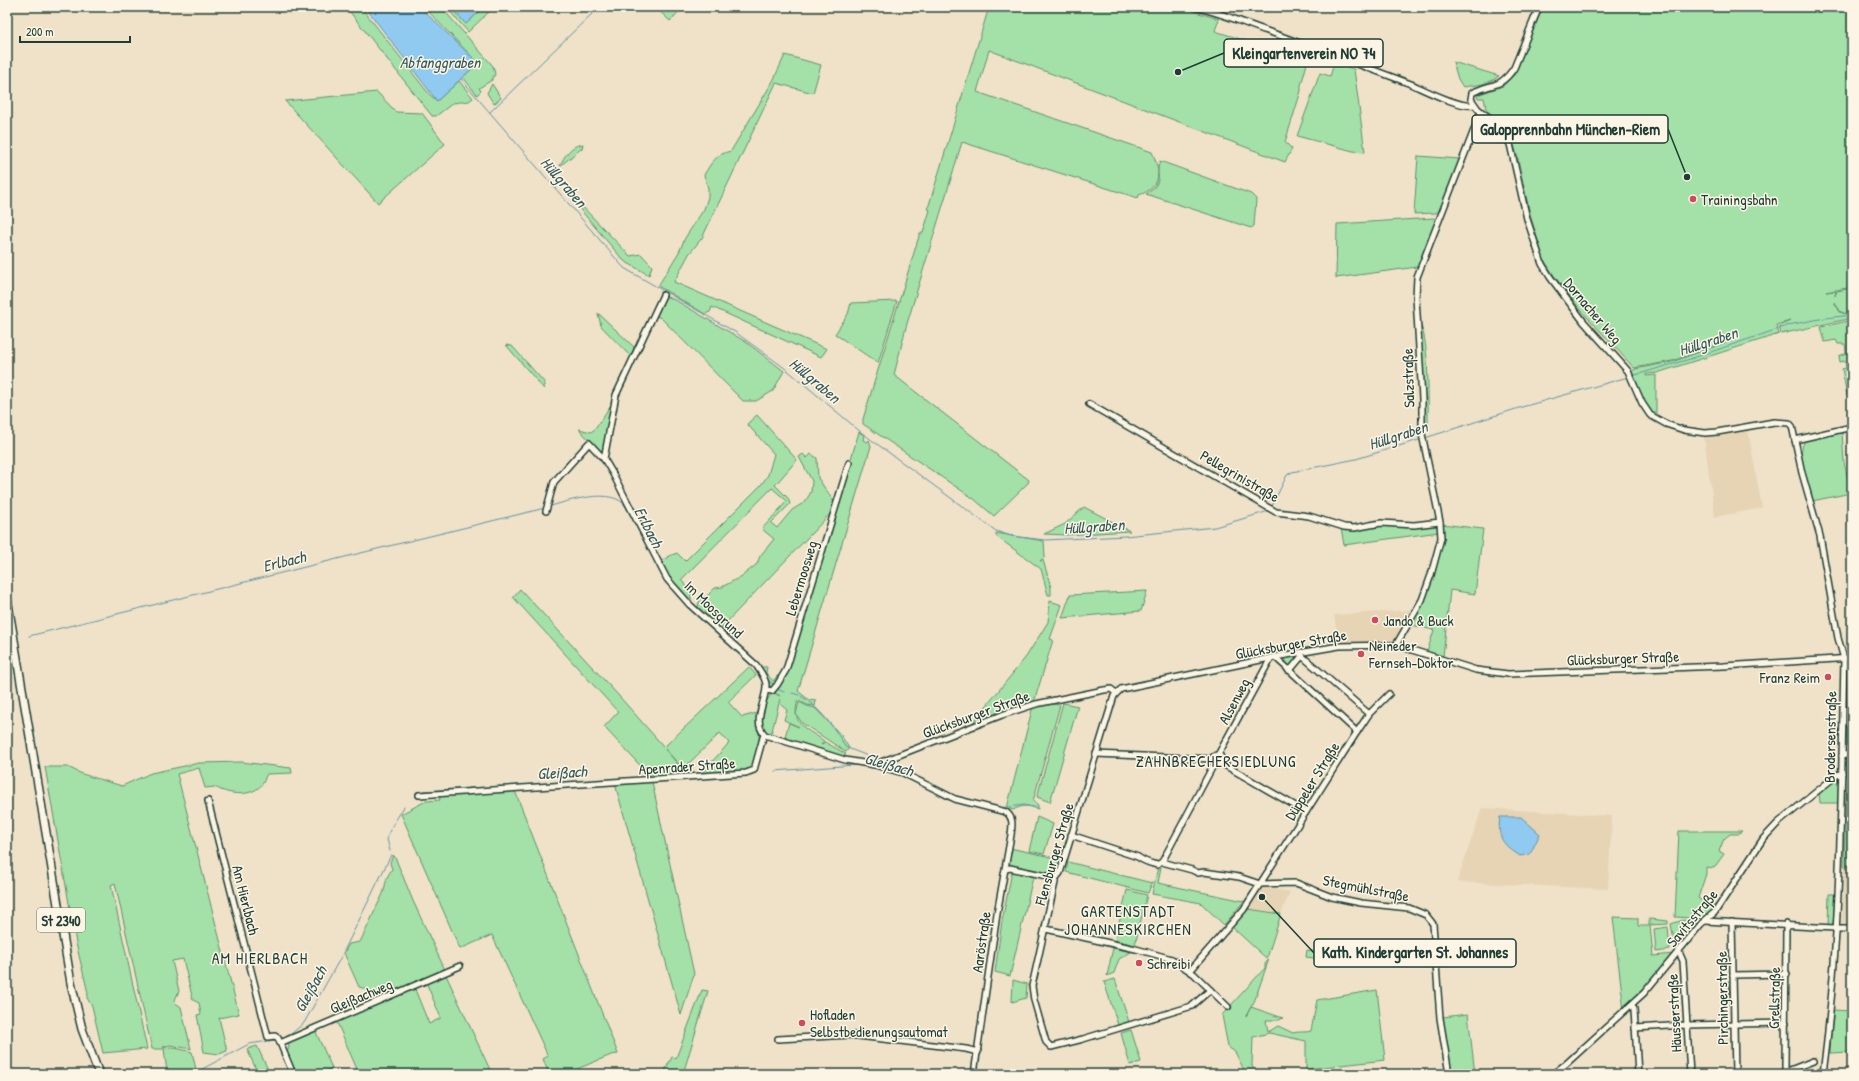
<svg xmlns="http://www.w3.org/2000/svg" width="1859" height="1081" font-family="'Patrick Hand',sans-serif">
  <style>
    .built { fill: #e6d4b4 }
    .green { fill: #a3e1a8; stroke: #618f6e }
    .water { fill: #90caf0; stroke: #6392a5 }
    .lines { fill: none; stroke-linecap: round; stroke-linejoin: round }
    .stream { stroke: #6392a5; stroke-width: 1 }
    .minor-casing { stroke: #1f3d34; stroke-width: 8 }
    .major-casing { stroke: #1f3d34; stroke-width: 10 }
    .minor { stroke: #fcf5e5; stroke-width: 5 }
    .major { stroke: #fcf5e5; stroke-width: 7 }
    .poi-dot { fill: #d1495b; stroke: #fcf5e5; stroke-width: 1.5 }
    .labels { text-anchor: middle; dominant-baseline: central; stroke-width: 3; stroke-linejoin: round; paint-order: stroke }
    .shield { fill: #fcf5e5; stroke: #617469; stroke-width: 1 }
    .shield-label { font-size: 14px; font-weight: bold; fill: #1f3d34 }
    .poi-label { font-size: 15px; fill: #1f3d34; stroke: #fcf5e5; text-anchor: start }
    .street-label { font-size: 15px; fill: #1f3d34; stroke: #fcf5e5 }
    .water-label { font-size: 16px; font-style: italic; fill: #36595a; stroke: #fcf5e5 }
    .neighbourhood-label { font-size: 16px; letter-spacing: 1px; fill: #1f3d34; stroke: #fcf5e5 }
    .leader { fill: none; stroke: #1f3d34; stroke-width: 1.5 }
    .callout-dot { fill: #1f3d34; stroke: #fcf5e5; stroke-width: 1.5 }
    .callout { fill: #fcf5e5; stroke: #1f3d34; stroke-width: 1.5 }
    .callout-label { font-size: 16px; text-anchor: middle; font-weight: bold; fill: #1f3d34 }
  </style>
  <rect width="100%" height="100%" fill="#efe2c8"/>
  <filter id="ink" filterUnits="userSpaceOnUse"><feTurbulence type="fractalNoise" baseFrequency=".025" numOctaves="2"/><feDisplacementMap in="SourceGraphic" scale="8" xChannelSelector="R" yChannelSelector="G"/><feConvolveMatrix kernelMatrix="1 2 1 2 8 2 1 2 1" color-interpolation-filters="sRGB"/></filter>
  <g filter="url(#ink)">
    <g class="built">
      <polygon points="1748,430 1762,508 1715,517 1704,437"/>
      <polygon points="1414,610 1394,642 1339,644 1334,615"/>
      <polygon points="1482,808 1612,816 1608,889 1457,882"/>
      <polygon points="1852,864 1852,926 1842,926 1844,866"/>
      <polygon points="1262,887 1290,892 1281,914 1248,909"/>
    </g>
    <g class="green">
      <polygon points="346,7 361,7 429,94 437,101 459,81 473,98 469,101 453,103 436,116 432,116"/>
      <polygon points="424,7 441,7 493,66 495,74 492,80 479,88 481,91 477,95 463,77 478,63"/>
      <polygon points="446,7 450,7 466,24 484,7 494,7 468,32"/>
      <polygon points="655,7 683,7 670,21"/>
      <path d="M989,7H1179L1219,19L1215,31L1308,60L1301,85V91L1285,142L1292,149L1285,162L989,50L977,92L1152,152C1161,171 1162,187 1139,195L1138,198L962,142L906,327L894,375L1029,480L1028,483L994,516L974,499L863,424V419L920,233H923L930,210L927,209L929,205Z"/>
      <path d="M1543,7H1852V287L1826,292L1836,291L1835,296L1837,291L1852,288V316L1841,312L1834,302L1840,312L1852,316V318L1781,334L1779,326L1790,321L1776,325L1779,334L1657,373L1646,374V376L1656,375V417C1642,407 1638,387 1631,372L1635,369L1672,362L1732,340L1672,361L1634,368L1579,308L1555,277L1544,260L1531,218L1517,155L1511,136L1502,124L1486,109L1484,98H1478L1477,95L1503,86L1515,74Z"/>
      <path d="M785,55L821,65L813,93L776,83L702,238L689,254L674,282L827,349L821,357L712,307L710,312L705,314L658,286L679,252L685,238L704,209L708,197V188L704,175C711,163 716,154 731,151L773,81Z"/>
      <path d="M1453,62L1499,76C1488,85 1476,85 1463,87L1458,79Z"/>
      <polygon points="1334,64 1354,69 1365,152 1353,151 1297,136 1320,73 1330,76"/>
      <polygon points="492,84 501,98 494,104 487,93"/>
      <polygon points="377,92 396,112 422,113 445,144 378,203 285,101"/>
      <path d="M583,144L582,148L560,166C564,156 571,145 583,144Z"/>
      <polygon points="1418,156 1460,159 1440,210 1436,213 1414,214"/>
      <path d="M1160,161L1251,194L1256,199L1254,226L1251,228L1146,194C1166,181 1154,175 1160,161Z"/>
      <polygon points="574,198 630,256 641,254 652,266 649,275 624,261 572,200"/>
      <polygon points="1434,218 1436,221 1417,267 1336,278 1337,224"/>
      <polygon points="665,296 677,301 746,342 784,371 773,391 756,401 743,401 661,318 656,316"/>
      <polygon points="897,301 878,363 835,334 848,314 851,303"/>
      <polygon points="598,313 634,347 631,357 601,326"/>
      <polygon points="1852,320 1852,395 1847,396 1842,369 1846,368 1845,361 1840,362 1839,356 1846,353 1845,344 1838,344 1836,340 1825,342 1821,327"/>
      <path d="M1420,324C1430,341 1428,408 1428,431H1424Z"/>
      <polygon points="506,345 512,346 544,382 544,389"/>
      <polygon points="610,406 612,406 603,455 579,429 591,432 596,428"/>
      <polygon points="757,415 797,460 775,485 788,498 790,504 771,523 777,528 792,510 805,502 811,492 812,481 799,457 803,454 807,458 811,454 817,458 818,478 834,502 831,513 720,629 698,607 700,597 706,597 715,588 722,587 742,576 757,564 760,556 774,539 762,529 787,501 772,488 681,580 691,591 691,604 669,577 661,562 669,556 677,553 685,561 761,485 768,475 774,454 747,424"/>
      <path d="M859,432L864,435L863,440L867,442L869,440L871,446L798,691L809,700L816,701L815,706L807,705L798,700C790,725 808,729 824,741L821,745L825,742L846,754L842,758L784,740L789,723L799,727L784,720L787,710L781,705L780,699L772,731L769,734L765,733C755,720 764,703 773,692L780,696L773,692L759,667H767L766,673L773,681L777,676L785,678Z"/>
      <path d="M1842,432L1844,462L1851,493L1812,501C1808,485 1795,455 1805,441Z"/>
      <polygon points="1084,507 1130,531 1066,535 1044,534 1065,524"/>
      <polygon points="1381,524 1439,524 1439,532 1344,545 1341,528"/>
      <polygon points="1442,524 1483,529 1475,594 1450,590 1443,657 1427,652 1434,630 1411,625 1425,596"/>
      <polygon points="996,533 1044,541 1045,557 1040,561 1043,560 1051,587 1051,595 1048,595 1041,569 996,536"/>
      <path d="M520,589L618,695L664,747L749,667L756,675L728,702L742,717L757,713C755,725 758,725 759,735C760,746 756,757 753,767L748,771L699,776L729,743L720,733L683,769L665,749L687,775L651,777L604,727L618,712L513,597Z"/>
      <polygon points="1147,591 1141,611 1062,618 1070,595"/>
      <polygon points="1050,601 1062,605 1050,639 1053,640 1034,702 970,726 1026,657 1048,622"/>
      <polygon points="1297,655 1298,657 1290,666 1286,664 1286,658"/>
      <polygon points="799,702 807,706 815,708 840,734 849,748 846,752 802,723 796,714"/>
      <path d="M1046,703L1060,705L1033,801L1038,805V809C1027,805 1023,805 1013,810L1007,808L1033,706Z"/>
      <polygon points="1063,703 1078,706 1050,802 1037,797"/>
      <polygon points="1852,720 1852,752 1846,752 1843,750 1844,721"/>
      <polygon points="1852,755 1852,864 1844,866 1847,757"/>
      <path d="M241,762L291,768L292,773L267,774C265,776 265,780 263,783C253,798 228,795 215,787L205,788L199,768L177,774L239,1014L219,1018L227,1051L219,1054L204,1052L197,1015L201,1014L199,1003L193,1000L183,959L172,961L179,991L174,1002L181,1007L191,1049L170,1045L163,1047L164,1048L171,1047L192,1052L197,1074H165L167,1072L164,1049H152L115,883L111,885L147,1049L103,1053L92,1006L87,998L88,993L76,943L45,767H68L82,774L122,786L151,773L199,763Z"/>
      <polygon points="1836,778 1839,782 1838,803 1820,803 1819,792"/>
      <polygon points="652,782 694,974 681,1015 615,784"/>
      <polygon points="515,791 618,1054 611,1055 565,1074 549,1074 543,1059 548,1056 492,935 460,949 401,814 426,801 440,800 439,796"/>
      <polygon points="1037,817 1053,824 1044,854 1029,851"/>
      <polygon points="1679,831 1742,831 1738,834 1730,834 1724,839 1719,851 1724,854 1714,868 1706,867 1706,874 1698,898 1704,902 1717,906 1706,919 1675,917"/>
      <polygon points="1010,848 1060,859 1055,876 1009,866"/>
      <path d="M393,855L395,857L413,901L445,970L367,1005L369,996L366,989L359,987L344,953L349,944L360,942C368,927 374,911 382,896C387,885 383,882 392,869L390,863Z"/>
      <polygon points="1068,862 1152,883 1148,893 1066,872"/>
      <polygon points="1158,867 1161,868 1158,883 1244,901 1224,925 1201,903 1152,894"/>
      <polygon points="1012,872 1033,877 1010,976 995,972 1002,921"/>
      <polygon points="1127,890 1147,895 1135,945 1115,940"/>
      <polygon points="1829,894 1835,894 1833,926 1828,926"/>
      <polygon points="1248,909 1281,914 1268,955 1266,958 1232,927"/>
      <polygon points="1613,917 1638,918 1638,926 1649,926 1649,919 1668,921 1668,924 1650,925 1653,956 1674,954 1642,992 1624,1011"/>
      <polygon points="1683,920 1694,922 1698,924 1676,952 1671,924"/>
      <polygon points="1668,927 1670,950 1656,952 1654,929"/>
      <polygon points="1113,948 1131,952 1119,959 1114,973 1107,976"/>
      <polygon points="1307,950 1322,953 1321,959 1306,957"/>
      <path d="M1269,959L1253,1005H1252L1246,1016L1251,1007L1283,1018L1279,1020H1266L1268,1032L1278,1026L1293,1033C1298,1031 1305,1033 1311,1031L1317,1000L1377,990L1385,1060L1306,1069V1041L1269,1033L1253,1037L1252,1066L1257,1074H1246L1235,1052L1228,1047L1222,1015L1265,968V964Z"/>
      <polygon points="446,975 492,1074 359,1074 336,1020 414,987 429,1024 441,1018 426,982"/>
      <polygon points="1115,979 1129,1022 1118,1025 1104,982"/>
      <polygon points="1013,980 1027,984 1026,998 1012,1002"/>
      <polygon points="702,990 708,991 683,1074 663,1074 672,1057 676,1058"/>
      <polygon points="1832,1010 1852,1011 1852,1052 1830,1053"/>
      <polygon points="1468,1014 1475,1074 1450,1074 1443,1017"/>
      <polygon points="315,1030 332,1068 321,1074 297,1074 287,1053 289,1047 288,1042"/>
      <polygon points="1131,1030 1141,1062 1130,1065 1121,1033"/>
      <polygon points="257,1046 270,1074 258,1074 247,1049"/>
    </g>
    <g class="water">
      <polygon points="365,7 420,7 478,63 437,101"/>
      <polygon points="450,7 484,7 466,24"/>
      <path d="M1500,817H1521L1540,834L1530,854L1520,856C1503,845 1497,838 1500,817Z"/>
    </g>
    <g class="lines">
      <g class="stream">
        <polyline points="461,79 624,268 735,332 786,369 862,433 996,531 1011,536 1045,540 1125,536 1215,527 1269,511"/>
        <polyline points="490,112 599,7"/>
        <polyline points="1632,376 1690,359 1793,324 1825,318 1852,315"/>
        <polyline points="1425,438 1522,407 1628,377"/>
        <polyline points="1272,506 1287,475 1292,472 1356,459 1422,439"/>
        <path d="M548,507C567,501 614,486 626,507L659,570"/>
        <polyline points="674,590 687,605"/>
        <polyline points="691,610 735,649"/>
        <polyline points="29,636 381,548 545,508"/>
        <polyline points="749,662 755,668"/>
        <polyline points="768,680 774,685"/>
        <polyline points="777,689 784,692"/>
        <polyline points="792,693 799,695"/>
        <path d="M801,696C818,706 837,730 845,747L878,760"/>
        <polyline points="775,771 855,765 875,767"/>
        <polyline points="924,786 948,800 984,809"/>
        <polyline points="423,791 617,779"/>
        <polyline points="1009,807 1024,805 1037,808"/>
        <polyline points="998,808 1007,807"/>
        <polyline points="392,826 404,807"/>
        <polyline points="390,851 387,839 390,830"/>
        <polyline points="282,1039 291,1034 304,1023 341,957 391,855"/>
        <polyline points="177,1074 178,1074"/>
        <polyline points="193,1074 249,1044 276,1040"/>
      </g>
      <g class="minor-casing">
        <g id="minor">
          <path d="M1195,7C1220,12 1243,23 1267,31C1315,48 1363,66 1411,84C1425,90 1460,108 1474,105"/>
          <path d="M1539,7L1514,68C1500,89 1491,83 1472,93L1471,99L1478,109L1497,124L1510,144L1527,219L1542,264L1550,277L1584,322L1628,371L1642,403L1650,415L1666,424L1684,430L1705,433L1717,432L1774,422L1789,423L1792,426L1802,473L1820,536L1838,638L1844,659C1841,796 1841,938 1823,1074"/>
          <polyline points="1089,404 1276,512 1309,516 1344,527 1354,528 1381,523 1414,525 1440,522"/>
          <polyline points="1795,440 1852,427"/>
          <polyline points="604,459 616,395 663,295"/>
          <path d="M546,511L554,482L589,443L604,459L613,474L667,579L690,605L756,665C760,671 765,677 766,684C767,701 751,721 765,735L845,760L875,765L903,773L955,799L1006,812C1014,818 1012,826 1011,835L997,914L974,1074"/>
          <polyline points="7,636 11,625"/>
          <polyline points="7,645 15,644"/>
          <polyline points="1396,645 1422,600 1431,575 1441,538 1440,522 1422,434 1422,399 1416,297 1417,277 1481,112"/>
          <polyline points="1301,652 1302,656 1369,714"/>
          <polyline points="1275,657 1357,732"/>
          <polyline points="1288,670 1292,668 1302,656"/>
          <polyline points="766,690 772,691 777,685 786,670 849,463"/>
          <polyline points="1096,754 1212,759"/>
          <polyline points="1218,755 1271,658"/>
          <circle cx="1217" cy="760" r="5"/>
          <polyline points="1842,756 1852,753"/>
          <polyline points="1221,763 1306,812"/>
          <polyline points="876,764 1002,715 1036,704 1104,690 1111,689 1116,693"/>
          <polyline points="419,795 746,773 754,770 764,734"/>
          <polyline points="208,801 268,1037 275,1036 278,1038 293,1074"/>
          <path d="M1071,835L1138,857C1144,862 1150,863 1157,865L1162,862L1192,870L1198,873L1204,872L1239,877L1260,884L1296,883L1332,897L1361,903L1409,908L1426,915L1433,924L1440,1018L1449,1074"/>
          <polyline points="1162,862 1214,764"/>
          <polyline points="1006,869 1010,868 1056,878"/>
          <polyline points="1705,921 1835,928"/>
          <polyline points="1732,922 1735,1074"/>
          <polyline points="1046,929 1136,949 1172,959 1194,974 1228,1007"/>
          <polyline points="1835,929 1852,929"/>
          <polyline points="1679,952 1683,961 1690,1074"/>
          <polyline points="1190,971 1244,909 1357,732 1369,714 1389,694"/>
          <polyline points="1733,975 1787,974"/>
          <polyline points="1210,990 1192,1006 1083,1039 1051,1047 1046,1042 1034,1000 1032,986 1056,878 1060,873 1114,696 1121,689 1275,657 1339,646 1396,645 1476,670 1508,674 1723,666 1852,658"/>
          <polyline points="1632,1005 1634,1009 1638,1074"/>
          <polyline points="1635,1028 1687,1025 1786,1023"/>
          <polyline points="778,1039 850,1035 966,1049 978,1052"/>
          <polyline points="280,1043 460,966"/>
          <polyline points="1785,1072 1786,924"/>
          <polyline points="1553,1074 1567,1063 1644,993 1701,924 1715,912 1763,839 1778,823 1837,775 1842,773"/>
          <polyline points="1780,1074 1813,1061"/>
        </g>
      </g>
      <g class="major-casing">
        <polyline id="major" points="7,598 71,983 82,1029 99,1074"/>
      </g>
      <use href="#minor" class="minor"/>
      <use href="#major" class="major"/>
    </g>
  </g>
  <g class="poi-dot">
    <circle cx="1693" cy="199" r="4"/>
    <circle cx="1375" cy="620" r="4"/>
    <circle cx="1361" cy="654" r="4"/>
    <circle cx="1828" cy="677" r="4"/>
    <circle cx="1139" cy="963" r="4"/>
    <circle cx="802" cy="1023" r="4"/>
  </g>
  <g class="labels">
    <rect class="shield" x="37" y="908" width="48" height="24" rx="3"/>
    <g class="shield-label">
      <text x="61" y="920">St 2340</text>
    </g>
    <g class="poi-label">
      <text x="1701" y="199">Trainingsbahn</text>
      <text x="1383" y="620">Jando &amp; Buck</text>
      <text x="1369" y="645">Neineder<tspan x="1369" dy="17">Fernseh-Doktor</tspan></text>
      <text x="1820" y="677" text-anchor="end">Franz Reim</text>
      <text x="1147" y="963">Schreibi</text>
      <text x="810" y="1014">Hofladen<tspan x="810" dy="17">Selbstbedienungsautomat</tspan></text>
    </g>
    <g class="street-label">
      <text transform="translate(1593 311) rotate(50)">Dornacher Weg</text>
      <text transform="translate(1408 378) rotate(-92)">Salzstraße</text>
      <text transform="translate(1240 476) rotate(30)">Pellegrinistraße</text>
      <text transform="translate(801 578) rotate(-73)">Lebermoosweg</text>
      <text transform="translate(714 609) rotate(44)">Im Moosgrund</text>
      <text transform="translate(1291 644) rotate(-10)">Glücksburger Straße</text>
      <text transform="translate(1623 658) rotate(-2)">Glücksburger Straße</text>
      <text transform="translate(1234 701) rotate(-62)">Alsenweg</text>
      <text transform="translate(976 714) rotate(-20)">Glücksburger Straße</text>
      <text transform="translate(1830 737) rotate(-89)">Brodersenstraße</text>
      <text transform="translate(687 766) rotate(-4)">Apenrader Straße</text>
      <text transform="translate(1312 781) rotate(-58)">Düppeler Straße</text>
      <text transform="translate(1054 854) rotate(-74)">Flensburger Straße</text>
      <text transform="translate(1366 888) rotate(11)">Stegmühlstraße</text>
      <text transform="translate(246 900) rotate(76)">Am Hierlbach</text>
      <text transform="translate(1692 918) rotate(-50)">Savitsstraße</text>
      <text transform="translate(981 942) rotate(-82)">Aaröstraße</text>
      <text transform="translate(361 996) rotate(-23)">Gleißachweg</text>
      <text transform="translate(1722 998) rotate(-91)">Pirchingerstraße</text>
      <text transform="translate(1774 998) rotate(-89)">Grellstraße</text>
      <text transform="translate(1674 1013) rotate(-93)">Häusserstraße</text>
    </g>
    <g class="water-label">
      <text x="440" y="62">Abfanggraben</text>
      <text transform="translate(564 182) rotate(49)">Hüllgraben</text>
      <text transform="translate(1708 341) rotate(-18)">Hüllgraben</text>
      <text transform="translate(815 380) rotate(40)">Hüllgraben</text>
      <text transform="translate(1398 435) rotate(-18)">Hüllgraben</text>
      <text transform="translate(1094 526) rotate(-4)">Hüllgraben</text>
      <text transform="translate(649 527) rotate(63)">Erlbach</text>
      <text transform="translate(284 561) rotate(-14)">Erlbach</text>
      <text transform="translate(889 764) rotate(16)">Gleißach</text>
      <text transform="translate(562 772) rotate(-3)">Gleißach</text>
      <text transform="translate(310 989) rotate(-61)">Gleißach</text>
    </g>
    <g class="neighbourhood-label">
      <text x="1216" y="761">ZAHNBRECHERSIEDLUNG</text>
      <text x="1128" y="911">GARTENSTADT<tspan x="1128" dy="18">JOHANNESKIRCHEN</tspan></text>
      <text x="260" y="958">AM HIERLBACH</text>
    </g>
  </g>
  <path class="leader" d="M1178 72L1224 53M1687 177L1668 129M1262 897L1314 953"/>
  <g class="callout-dot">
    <circle cx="1178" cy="72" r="4"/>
    <circle cx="1687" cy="177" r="4"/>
    <circle cx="1262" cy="897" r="4"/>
  </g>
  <g class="callout">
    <rect x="1224" y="39" width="159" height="28" rx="4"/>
    <rect x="1472" y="115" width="196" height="28" rx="4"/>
    <rect x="1314" y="939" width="202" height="28" rx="4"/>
  </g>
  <g class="callout-label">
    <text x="1304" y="59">Kleingartenverein NO 74</text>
    <text x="1570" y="135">Galopprennbahn München-Riem</text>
    <text x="1415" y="958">Kath. Kindergarten St. Johannes</text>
  </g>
  <rect width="1859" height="1081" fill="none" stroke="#fcf5e5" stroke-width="24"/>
  <rect x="12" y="12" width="1835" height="1057" fill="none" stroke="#1f3d34" stroke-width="1.5" filter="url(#ink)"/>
  <path d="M20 36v6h110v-6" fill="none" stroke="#1f3d34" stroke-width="2"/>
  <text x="26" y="36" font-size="12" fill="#1f3d34" stroke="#fcf5e5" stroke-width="3" paint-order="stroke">200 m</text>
</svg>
